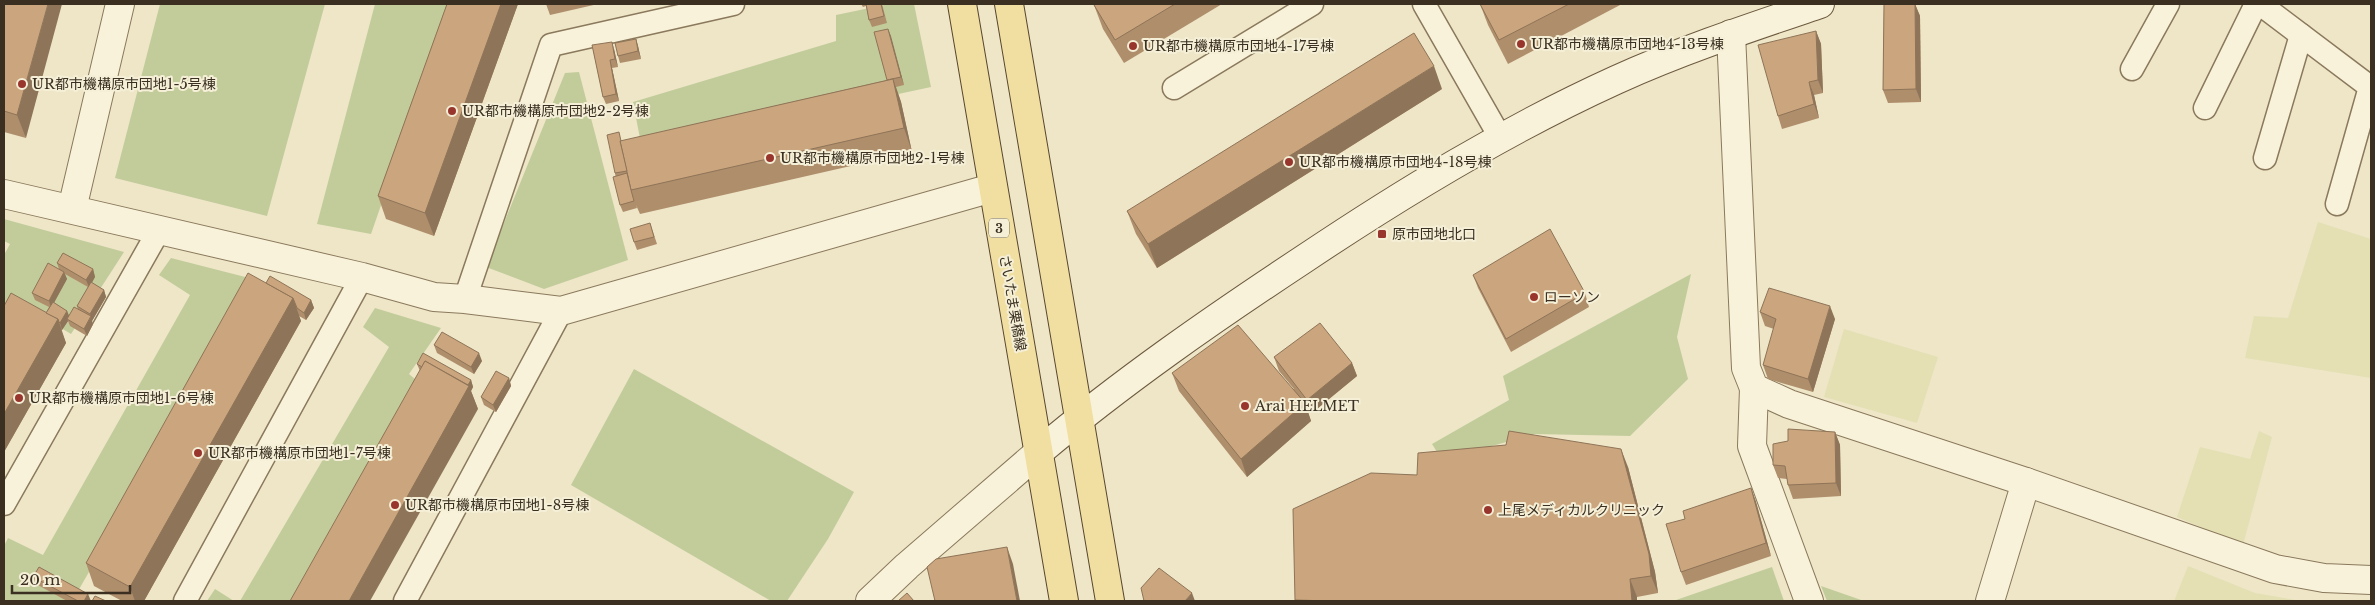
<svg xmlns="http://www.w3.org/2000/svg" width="2375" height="605" font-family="'Libre Baskerville','Noto Sans JP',serif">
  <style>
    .farmland { fill: #e4e0b4 }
    .green { fill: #c2cc9b }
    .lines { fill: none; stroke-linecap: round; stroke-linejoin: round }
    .lane-casing { stroke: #8a795c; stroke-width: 25 }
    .street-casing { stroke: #8a795c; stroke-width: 30 }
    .secondary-casing { stroke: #6c5a3f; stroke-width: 30 }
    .primary-casing { stroke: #584630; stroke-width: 30 }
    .lane { stroke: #f9f2da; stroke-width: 22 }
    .street { stroke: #f9f2da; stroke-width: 28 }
    .secondary { stroke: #f9f2da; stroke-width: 28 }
    .primary { stroke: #f0dfa0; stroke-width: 28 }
    .wall { fill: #af8e6c; fill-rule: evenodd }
    .shaded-wall { fill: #8e7458 }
    .building { fill: #cba57d; stroke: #8e7458 }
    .poi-dot { fill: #98362d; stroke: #f5efd7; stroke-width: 2 }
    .labels { text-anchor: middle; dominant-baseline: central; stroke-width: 4; stroke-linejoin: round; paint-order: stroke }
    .shield { fill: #f5efd7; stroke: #726957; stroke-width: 1 }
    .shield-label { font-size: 12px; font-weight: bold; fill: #3a2f20 }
    .poi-label { font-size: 14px; fill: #3a2f20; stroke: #f5efd7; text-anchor: start }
    .street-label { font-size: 14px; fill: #3a2f20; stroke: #f5efd7 }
  </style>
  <rect width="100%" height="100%" fill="#eee6c7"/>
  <g class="farmland">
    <polygon points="2318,222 2371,239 2371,378 2245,358 2254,316 2288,318"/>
    <polygon points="1844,329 1938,357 1917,423 1824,397"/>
    <polygon points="2259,431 2272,437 2243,545 2177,517 2200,447 2250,459"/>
    <polygon points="2188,566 2255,593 2300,601 2174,601"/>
  </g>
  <g class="green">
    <polygon points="160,4 325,4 267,216 115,178"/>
    <polygon points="375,4 451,4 371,234 317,224"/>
    <polygon points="889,4 914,4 931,87 642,149 633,102 836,41 836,15"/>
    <polygon points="579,72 628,260 544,289 486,267 565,73"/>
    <polygon points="4,219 124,252 71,334 18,302 4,327 4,255 10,244 4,241"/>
    <polygon points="171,258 257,280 74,598 80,601 4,601 4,546 8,538 43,555 190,295 159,275"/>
    <polygon points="1691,274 1677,337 1688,379 1630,436 1535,434 1442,460 1432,444 1509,400 1503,376"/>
    <polygon points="375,308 441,328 409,374 422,385 298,601 240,601 389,347 363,327"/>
    <polygon points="634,369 854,492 828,539 787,601 771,601 571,485"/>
    <polygon points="1772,567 1784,601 1676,601 1676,600"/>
    <polygon points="1821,586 1864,601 1827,601"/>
    <polygon points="215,589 234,601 207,601"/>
  </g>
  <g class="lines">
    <g class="lane-casing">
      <g id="lane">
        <polyline points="1424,4 1500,137"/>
        <polyline points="2260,4 2370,87 2337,204"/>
        <polyline points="2132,69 2168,4"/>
        <polyline points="1174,88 1312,4"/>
        <polyline points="2205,108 2256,4"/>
        <polyline points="2265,158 2301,35"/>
        <polyline points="465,299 551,45 733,4"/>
        <polyline points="4,504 158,232"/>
        <polyline points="185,601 362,277"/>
        <polyline points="405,601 561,311"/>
      </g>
    </g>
    <g class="street-casing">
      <g id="street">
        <polyline points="1731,34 1746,368 1754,388 1789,404 2026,482 2275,569 2324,578 2371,580"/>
        <polyline points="4,194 362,277 434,297 465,299 561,311 992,188"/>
        <polyline points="72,209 120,4"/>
        <polyline points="1754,388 1752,446 1809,601"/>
        <polyline points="870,601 907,566 1039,452"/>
        <polyline points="1990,601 2026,482"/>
      </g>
    </g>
    <g class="secondary-casing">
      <path id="secondary" d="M1039,452C1122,382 1213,319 1304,259C1404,192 1506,130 1616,80C1682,50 1752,27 1820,4"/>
    </g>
    <g class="primary-casing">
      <g id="primary">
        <polyline points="962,4 1064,601"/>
        <polyline points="1009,4 1110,601"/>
      </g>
    </g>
    <use href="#lane" class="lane"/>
    <use href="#street" class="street"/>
    <use href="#secondary" class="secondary"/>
    <use href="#primary" class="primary"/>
  </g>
  <g class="wall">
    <polygon points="4,4 26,138 4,132"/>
    <polygon points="447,4 518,4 434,236 386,219 378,196"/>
    <polygon points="546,4 598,4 550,15"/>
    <polygon points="861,4 882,4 887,23 872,27 869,20 866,6 863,7"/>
    <polygon points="1097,4 1222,4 1124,63 1103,29 1094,5"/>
    <polygon points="1480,4 1622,4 1508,64 1488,25"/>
    <polygon points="1884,4 1915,4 1920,16 1921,102 1888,103 1883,90"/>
    <polygon points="888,29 904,85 896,87 901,102 912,152 640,214 636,205 637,208 623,212 620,205 615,173 622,141 887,80"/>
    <polygon points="1816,31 1821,44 1823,93 1814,95 1819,118 1782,129 1778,116"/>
    <polygon points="636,39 638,46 641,59 620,63 618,56"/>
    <polygon points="592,45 614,49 618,67 612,68 619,101 606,104 603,97"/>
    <polygon points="1442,89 1157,268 1136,234 1127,211"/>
    <polygon points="650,223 657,244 637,250 634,242"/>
    <path d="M57,263L93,269L95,277L92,283L104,290L106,297L92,321L93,324L87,336L70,326L68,321L62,330H61L66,343L4,452V306L46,313L49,307L35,300L32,293L59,269ZM65,274L88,287L77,306L78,310L69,316L67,311L54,303L67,279Z"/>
    <polygon points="1473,275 1585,293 1589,307 1511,352 1478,288"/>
    <polygon points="266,283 311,300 314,308 306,320 299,316 301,321 144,601 122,601 94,586 86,563"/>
    <polygon points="1760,312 1835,319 1813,392 1768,379 1763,365 1774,329 1765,326"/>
    <polygon points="434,345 482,361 474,374 437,353"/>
    <polygon points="1274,357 1352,363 1357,376 1312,413 1306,406 1311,421 1247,477 1179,391 1172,373 1294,389 1279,371"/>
    <polygon points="417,364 471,380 473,387 471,391 478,409 420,371"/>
    <polygon points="509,378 511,386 496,412 484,405 481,397"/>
    <polygon points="1835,432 1840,445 1841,496 1793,499 1788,485 1787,479 1778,478 1773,465"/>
    <polygon points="1628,467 1655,572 1658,593 1637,597 1637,601 1295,601 1295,600 1417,475"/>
    <polygon points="1751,488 1756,502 1771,556 1686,585 1681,572 1685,519"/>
    <polygon points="33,577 91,601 67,601 36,584"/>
  </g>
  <g class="shaded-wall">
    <polygon points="48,4 62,4 26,138 17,115"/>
    <polygon points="501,4 518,4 434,236 425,213"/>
    <polygon points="1915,4 1920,16 1921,102 1916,89"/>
    <polygon points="888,29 891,36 904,85 901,77"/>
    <polygon points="1816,31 1821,44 1823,93 1818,80"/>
    <polygon points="636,39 638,46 641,59 638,51"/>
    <polygon points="612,42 614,49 618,67 615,59"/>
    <polygon points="610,60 612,68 619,101 616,94"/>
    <polygon points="1434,66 1442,89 1157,268 1148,244"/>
    <polygon points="893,79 901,102 912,152 904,128"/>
    <polygon points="1809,82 1814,95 1819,118 1814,104"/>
    <polygon points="93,269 95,277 89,287 86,280"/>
    <polygon points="64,272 67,279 51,308 49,301"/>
    <polygon points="104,290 106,297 92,321 93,324 87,336 84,329 91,317 90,314"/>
    <polygon points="293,298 301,321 144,601 135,601 130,587"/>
    <polygon points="311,300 314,308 306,320 304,313"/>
    <polygon points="1830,306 1835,319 1813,392 1808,379"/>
    <polygon points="67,311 70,318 67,319 68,321 62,330 60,323"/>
    <polygon points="58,319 66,343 4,452 4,414"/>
    <polygon points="479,353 482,361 474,374 471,367"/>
    <polygon points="1352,363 1357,376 1312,413 1307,400"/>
    <polygon points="509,378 511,386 496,412 493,405"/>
    <polygon points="471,380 473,387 471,391 478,409 370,601 349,601"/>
    <polygon points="1305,403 1311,421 1247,477 1241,459"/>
    <polygon points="1835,432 1840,445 1841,496 1836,483"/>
    <polygon points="1621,449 1628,467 1655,572 1658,593 1651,576"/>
    <polygon points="1751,488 1756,502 1771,556 1766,543"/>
    <polygon points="1007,547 1013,564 1020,601 1017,601"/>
    <polygon points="1630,579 1637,597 1637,601 1632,601"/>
    <polygon points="1192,593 1195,601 1185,601"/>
    <polygon points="88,594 91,601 84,601"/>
  </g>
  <g class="building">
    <polygon points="4,4 48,4 17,115 4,111"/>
    <polygon points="447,4 501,4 425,213 378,196"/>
    <polygon points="866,4 881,4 884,16 869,20"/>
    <polygon points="1097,4 1175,4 1115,40 1094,5"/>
    <polygon points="1480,4 1569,4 1499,40"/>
    <polygon points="1884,4 1915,4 1916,89 1883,90"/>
    <polygon points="888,29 901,77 887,80 874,32"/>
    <polygon points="1816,31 1818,80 1809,82 1814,104 1778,116 1758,45"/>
    <polygon points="1414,33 1434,66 1148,244 1127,211"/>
    <polygon points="636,39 638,51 618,56 615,43"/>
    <polygon points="612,42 615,59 610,60 616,94 603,97 592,45"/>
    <polygon points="893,79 904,128 631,190 620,141"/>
    <polygon points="619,132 621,141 620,141 627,171 615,173 607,135"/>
    <polygon points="627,173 631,190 634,201 620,205 613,177"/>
    <polygon points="650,223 654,237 634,242 630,229"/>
    <polygon points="1550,229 1585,293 1506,339 1473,275"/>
    <polygon points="63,253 93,269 86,280 57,263"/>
    <polygon points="48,263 64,272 49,301 32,293"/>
    <polygon points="248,273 293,298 130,587 86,563"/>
    <polygon points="270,276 311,300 304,313 297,308 293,298 266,283"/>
    <polygon points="91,282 104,290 90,314 77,306"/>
    <polygon points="1769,288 1830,306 1808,379 1763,365 1776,319 1760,312"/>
    <polygon points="11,293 58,319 4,414 4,306"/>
    <polygon points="53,302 67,311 60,323 59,322 58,319 46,313"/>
    <polygon points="74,307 91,316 84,329 67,319"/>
    <polygon points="1320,323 1352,363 1307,400 1274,357"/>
    <polygon points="1238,325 1305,403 1241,459 1172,373"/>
    <polygon points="442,332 479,353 471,367 434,345"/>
    <polygon points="423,353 471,380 468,385 425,361 422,367 417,364"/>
    <polygon points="425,361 469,386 349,601 290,601"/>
    <polygon points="496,371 509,378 493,405 481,397"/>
    <polygon points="1788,429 1835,432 1836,483 1788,485 1785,466 1773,465 1773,444 1788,441"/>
    <polygon points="1509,431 1621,449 1649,554 1651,576 1630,579 1632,601 1331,601 1295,600 1293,509 1371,473 1417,475 1418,453 1506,445"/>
    <polygon points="1751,488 1766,543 1681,572 1666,524 1685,519 1683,511"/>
    <polygon points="1007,547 1017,601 935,601 927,567 936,559"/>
    <polygon points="39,567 88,594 84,601 78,601 33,577"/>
    <polygon points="1159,568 1192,593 1185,601 1144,601 1141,588"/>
    <polygon points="907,593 914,601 898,601"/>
    <polygon points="95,596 106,601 92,601"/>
  </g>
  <g class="poi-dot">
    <circle cx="1521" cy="44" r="5"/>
    <circle cx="1133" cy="46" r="5"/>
    <circle cx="22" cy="84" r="5"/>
    <circle cx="452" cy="111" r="5"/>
    <circle cx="770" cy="158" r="5"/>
    <circle cx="1289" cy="162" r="5"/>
    <rect x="1377" y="229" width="10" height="10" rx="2.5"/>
    <circle cx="1534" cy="297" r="5"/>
    <circle cx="19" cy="398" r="5"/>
    <circle cx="1245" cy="406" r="5"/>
    <circle cx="198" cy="453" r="5"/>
    <circle cx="395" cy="505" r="5"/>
    <circle cx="1488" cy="510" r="5"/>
  </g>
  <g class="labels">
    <rect class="shield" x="989" y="218.5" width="20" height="19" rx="4"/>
    <g class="shield-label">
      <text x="999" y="228">3</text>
    </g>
    <g class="poi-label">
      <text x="1531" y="44">UR都市機構原市団地4-13号棟</text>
      <text x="1143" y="46">UR都市機構原市団地4-17号棟</text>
      <text x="32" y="84">UR都市機構原市団地1-5号棟</text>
      <text x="462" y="111">UR都市機構原市団地2-2号棟</text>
      <text x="780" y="158">UR都市機構原市団地2-1号棟</text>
      <text x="1299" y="162">UR都市機構原市団地4-18号棟</text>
      <text x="1392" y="234">原市団地北口</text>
      <text x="1544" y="297">ローソン</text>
      <text x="29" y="398">UR都市機構原市団地1-6号棟</text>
      <text x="1255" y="406">Arai HELMET</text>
      <text x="208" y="453">UR都市機構原市団地1-7号棟</text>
      <text x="405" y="505">UR都市機構原市団地1-8号棟</text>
      <text x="1498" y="510">上尾メディカルクリニック</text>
    </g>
    <g class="street-label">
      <text transform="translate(1013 303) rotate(80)">さいたま栗橋線</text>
    </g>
  </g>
  <rect width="2375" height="605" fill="none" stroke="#3a2f20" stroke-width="10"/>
  <path d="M12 585v8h118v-8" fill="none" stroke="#3a2f20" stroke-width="2.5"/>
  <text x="20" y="585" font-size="15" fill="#3a2f20" stroke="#f5efd7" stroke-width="4" paint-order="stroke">20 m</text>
</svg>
